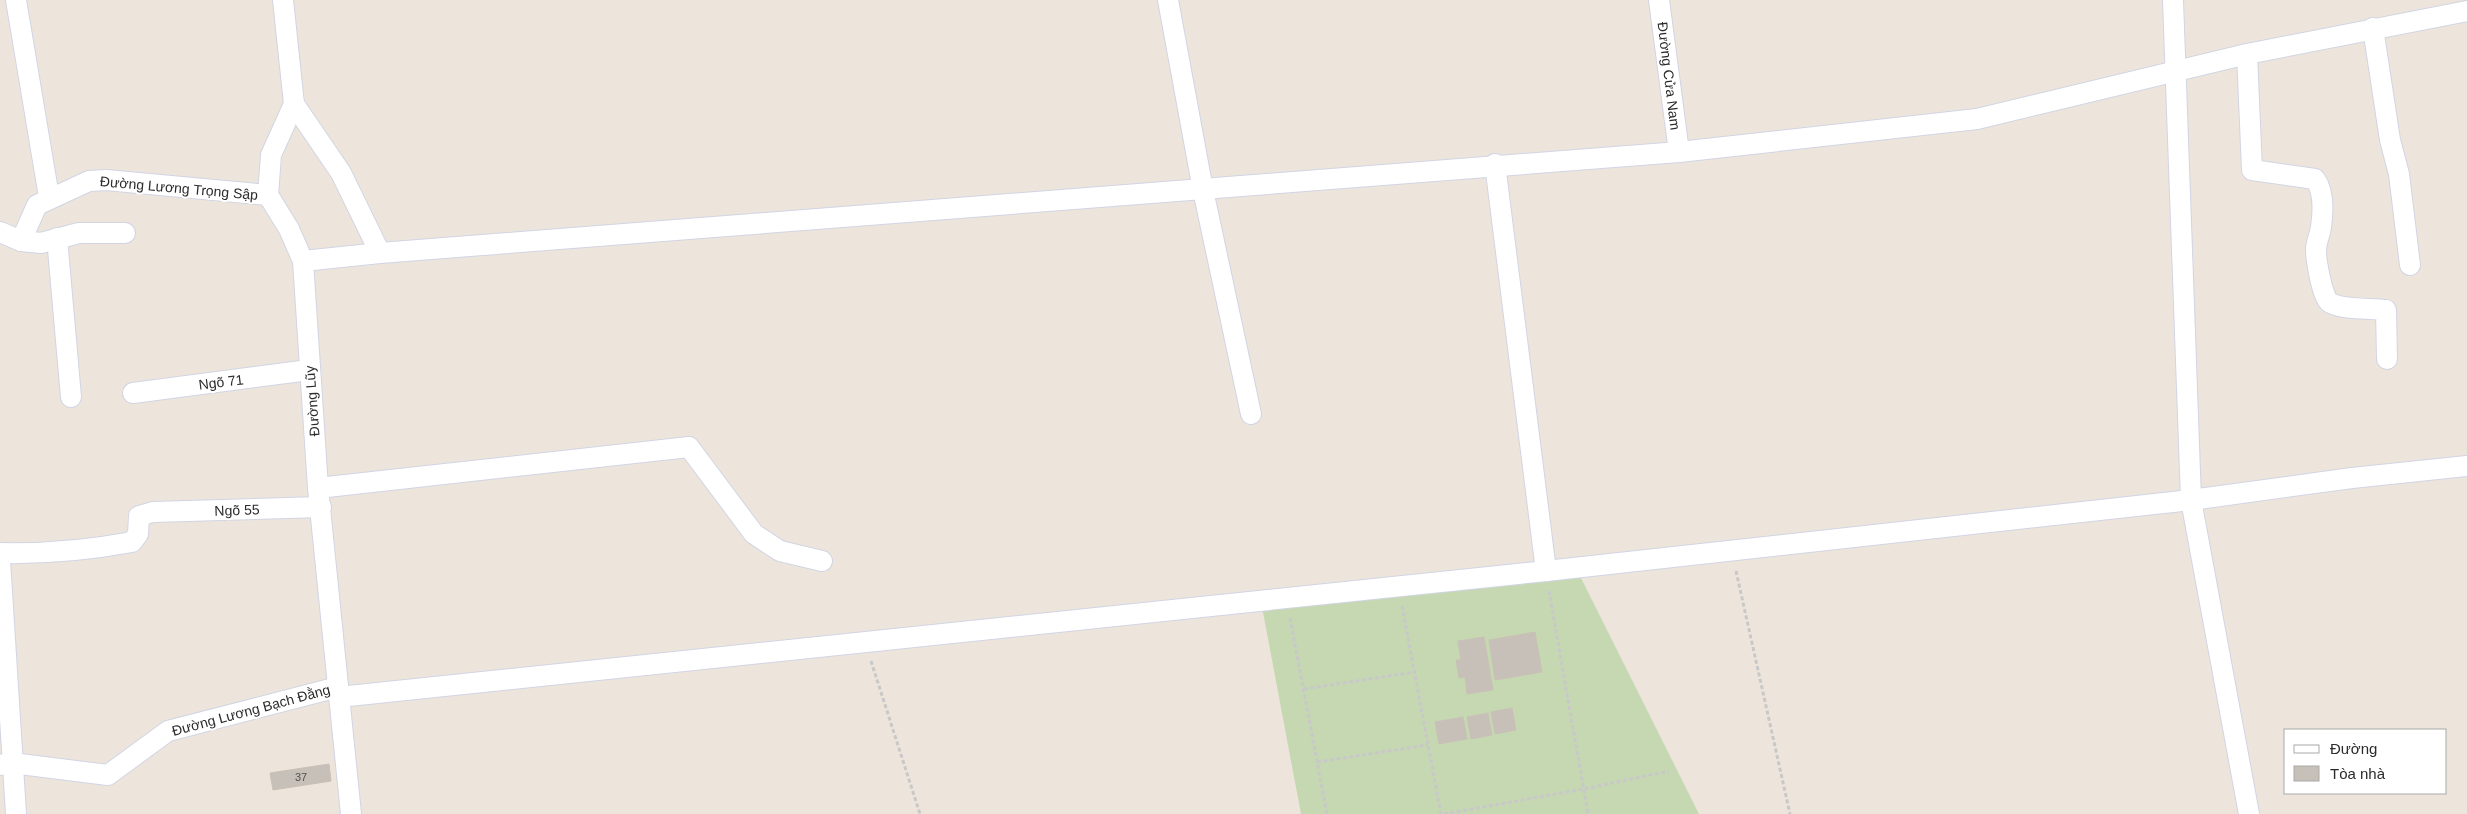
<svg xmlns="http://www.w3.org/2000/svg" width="2467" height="814" font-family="Arial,sans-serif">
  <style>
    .cemetery { fill: #c6d8b2 }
    .building { fill: #c6c0b8; stroke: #c9c1b6 }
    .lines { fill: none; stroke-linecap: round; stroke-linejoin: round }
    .minor-casing { stroke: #d1d5e4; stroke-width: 22 }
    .path { stroke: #c8c8c8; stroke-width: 3; stroke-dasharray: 4 2.5; stroke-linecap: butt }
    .minor { stroke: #fff; stroke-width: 20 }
    .labels { text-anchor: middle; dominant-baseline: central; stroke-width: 4; stroke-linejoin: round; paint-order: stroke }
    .number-label { font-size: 11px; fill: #52504e }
    .street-label { font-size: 14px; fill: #2b2b2b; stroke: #fff }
  </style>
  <rect width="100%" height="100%" fill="#ede5dc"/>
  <polygon class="cemetery" points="1578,572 1699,814 1301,814 1262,607"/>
  <g class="building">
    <polygon points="1535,632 1542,672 1495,680 1489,640"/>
    <polygon points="1484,637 1493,690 1467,694 1465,677 1459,678 1456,660 1461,660 1458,641"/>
    <polygon points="1512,708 1516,730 1495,734 1491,712"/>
    <polygon points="1488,713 1492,735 1471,739 1467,717"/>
    <polygon points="1463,717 1467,739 1439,744 1435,722"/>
    <polygon points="329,764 331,781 273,790 270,773"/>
  </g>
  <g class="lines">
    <g class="minor-casing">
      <g id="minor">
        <polyline points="16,0 49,197"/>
        <polyline points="283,0 294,104 271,155 268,195 289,229 303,261 318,488 351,814"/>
        <polyline points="1168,0 1203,190 1251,414"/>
        <polyline points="1659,0 1679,152"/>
        <polyline points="2173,0 2191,500 2249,814"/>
        <polyline points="2373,28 2390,140 2399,174 2410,265"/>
        <path d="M2247,54L2252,170L2315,179C2324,191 2323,213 2321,227C2320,235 2316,242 2316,250C2316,260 2322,296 2329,302C2339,310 2373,308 2386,310L2387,359"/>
        <polyline points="294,104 341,173 380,253"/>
        <polyline points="1495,164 1546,571"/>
        <polyline points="0,232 21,241 37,205 89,181 106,180 268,195"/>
        <polyline points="57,238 71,397"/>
        <polyline points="21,241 41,243 79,233 125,233"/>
        <polyline points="303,261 380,253 1679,152 1977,119 2247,54 2467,11"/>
        <polyline points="133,393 309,370"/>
        <polyline points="318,488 689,447 754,534 780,551 822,561"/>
        <path d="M0,553C45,554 89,550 132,542L138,534L139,516L153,512L321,507"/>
        <polyline points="0,560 16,814"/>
        <polyline points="339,697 1546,571 2191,500 2352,478 2467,466"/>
        <polyline points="0,765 12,763 108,775 168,731 338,687"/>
      </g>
    </g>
    <g class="path">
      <polyline points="1736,571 1790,814"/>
      <polyline points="1549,591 1588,814"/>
      <polyline points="1402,606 1441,814"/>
      <polyline points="1290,618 1327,814"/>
      <polyline points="871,661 920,814"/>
      <polyline points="1304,689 1415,672"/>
      <polyline points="1317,762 1428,745"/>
      <polyline points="1444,814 1584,789 1669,771"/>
    </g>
    <use href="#minor" class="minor"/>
  </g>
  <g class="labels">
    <g class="number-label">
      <text x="301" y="777">37</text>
    </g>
    <g class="street-label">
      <text transform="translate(1669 76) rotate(83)">Đường Cửa Nam</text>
      <text transform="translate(179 188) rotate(5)">Đường Lương Trọng Sập</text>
      <text transform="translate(221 382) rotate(-7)">Ngõ 71</text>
      <text transform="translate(312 401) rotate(-94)">Đường Lũy</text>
      <text transform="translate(237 510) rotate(-2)">Ngõ 55</text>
      <text transform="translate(251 710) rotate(-15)">Đường Lương Bạch Đằng</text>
    </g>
  </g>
  <rect x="2284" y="729" width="162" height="65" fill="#ffffff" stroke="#aaaaaa"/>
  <rect x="2294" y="745" width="25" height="8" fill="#ffffff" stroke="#aaaaaa"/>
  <text x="2330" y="754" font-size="15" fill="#2b2b2b">Đường</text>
  <rect x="2294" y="766" width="25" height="15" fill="#c6c0b8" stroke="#aaaaaa"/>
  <text x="2330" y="779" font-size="15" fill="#2b2b2b">Tòa nhà</text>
</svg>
